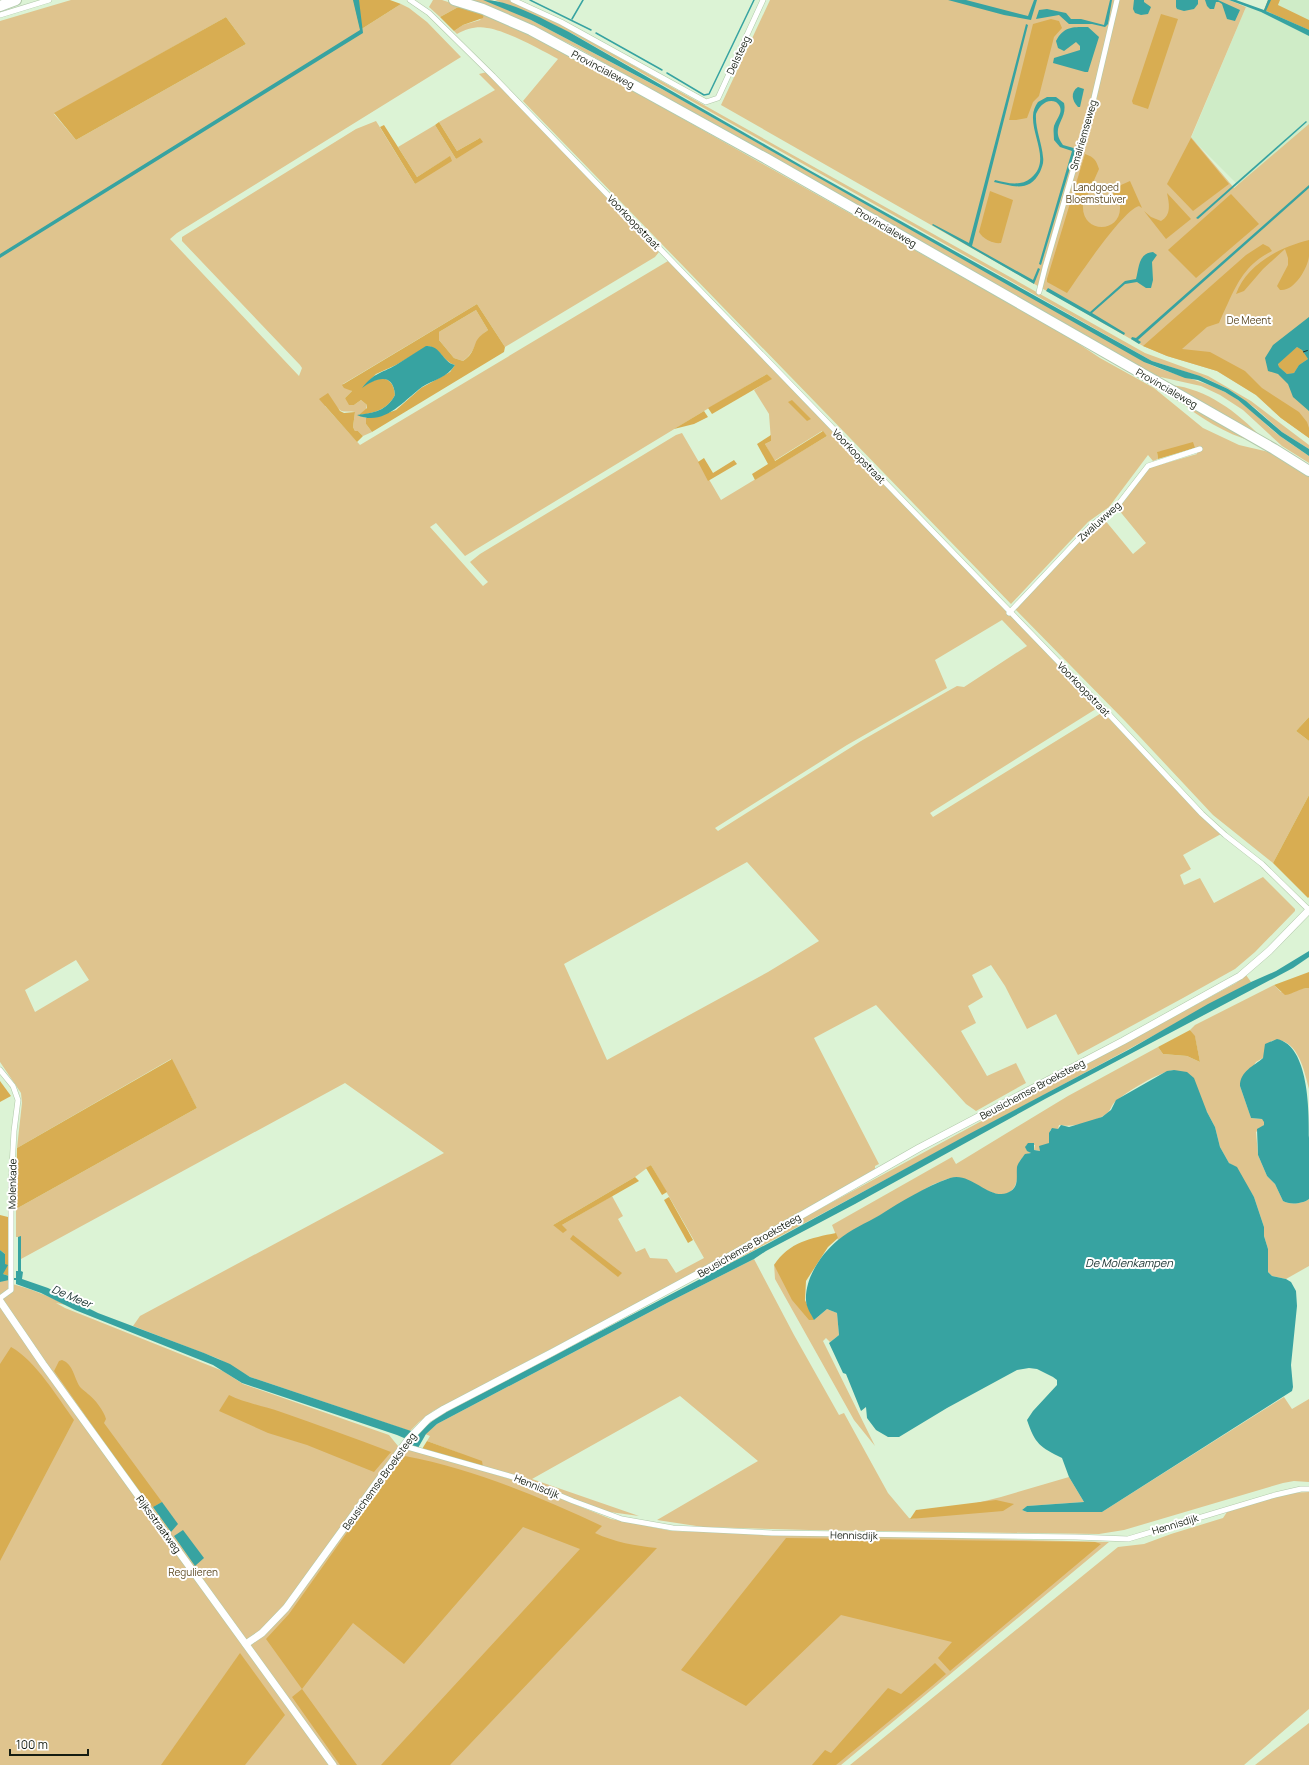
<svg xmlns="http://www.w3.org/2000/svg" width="1309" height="1765" font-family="Manrope,sans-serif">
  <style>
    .built { fill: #cfecc7 }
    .green { fill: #dfc48e; fill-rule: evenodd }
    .forest { fill: #d8ad52; fill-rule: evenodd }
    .water { fill: #37a3a1; fill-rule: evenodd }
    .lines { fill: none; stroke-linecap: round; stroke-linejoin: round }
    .stream { stroke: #37a3a1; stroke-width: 1.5 }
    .ferry { stroke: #1a3231; stroke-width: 1; stroke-dasharray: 5 4; stroke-linecap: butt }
    .street-casing { stroke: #b2c9ab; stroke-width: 6 }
    .secondary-casing { stroke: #b2c9ab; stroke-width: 8 }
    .highway-casing { stroke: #b2c9ab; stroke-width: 12 }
    .street { stroke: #fff; stroke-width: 5 }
    .secondary { stroke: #fff; stroke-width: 7 }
    .highway { stroke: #fff; stroke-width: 10 }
    .labels { text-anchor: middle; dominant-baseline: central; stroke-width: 4; stroke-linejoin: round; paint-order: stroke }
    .street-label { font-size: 10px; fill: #151d12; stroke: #fff }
    .park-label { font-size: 10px; fill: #5c4923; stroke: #fff }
    .water-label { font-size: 11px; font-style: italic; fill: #1a3231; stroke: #fff }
  </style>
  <rect width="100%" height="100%" fill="#dcf3d5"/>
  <polygon class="built" points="1280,0 1309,0 1309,199 1279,226 1191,138 1246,7 1264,10 1278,5"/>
  <g class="green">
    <path d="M71,0H353L360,30L401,4L409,8L427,22L461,57L177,233L170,239L299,376L302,368L300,365L182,241V237L356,129L376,121L415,184L449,157L417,177L398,147L435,125L456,159L480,138L457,151L439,122L495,90L479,74L487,72L659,252L655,257L505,347L477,304L343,384L352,391L345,398L354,405L361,400L367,405L366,410L359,415L366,418V424L372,432L363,436L358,431H355L353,427L355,412C344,410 343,415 335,405L325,406L360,445L668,261L1099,707L930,813L933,817L1103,712L1204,819L1221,834L1183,855L1191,869L1180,875L1184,885L1200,878L1214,903L1263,877L1295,909V911L1255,952L1235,969L1183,998L1078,1055L1056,1014L1027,1029L1005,986L991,965L972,975L983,997L968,1006L976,1023L961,1031L987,1076L1016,1063L1026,1083L976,1111L966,1104L876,1005L814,1038L879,1164L875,1166V1170L705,1268L433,1411L419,1422L410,1431L250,1377L219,1359L133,1326L140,1316L444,1153L345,1083L21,1259V1237H16V1209L197,1108L171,1059L17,1148L22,1103L21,1093L0,1062V21ZM226,17L246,44L76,140L54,114ZM767,374L771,379L754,390L769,414L771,441L765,444L774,461L822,431L827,436L721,500L682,433L676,435L480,554L470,562L488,582L483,586L430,527L436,523L465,556L704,411ZM1002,620L1027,646L964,687L957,686L948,691L861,741L718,831L715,828L847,745L947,688L935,660ZM747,862L819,941L768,972L607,1060L564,964ZM76,960L89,980L35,1012L25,990ZM651,1165L704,1258L676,1273L667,1259L650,1258L645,1248L636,1252L618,1219L623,1216L612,1196L562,1225H553L635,1177Z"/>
    <polygon points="433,0 442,0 460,6 440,17 429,7"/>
    <path d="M467,0H491L501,4L673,95L1149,364C1175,376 1203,380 1229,394C1247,405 1260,420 1276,433C1286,441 1298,448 1309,456V463L1282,446L1243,410L1220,395L1201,386L1156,376L576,47L539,29Z"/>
    <polygon points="495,0 509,0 565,27 1145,353 1208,376 1251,401 1309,445 1309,449 1282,432 1255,408 1228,389 1205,378 1152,361 571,33"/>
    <polygon points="770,0 1229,0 1246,7 1191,137 1234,188 1309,124 1309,438 1281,418 1256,395 1217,371 1167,356 1143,346 721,105"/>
    <path d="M484,14L549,43L1070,338L1100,358L1154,388L1203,428L1239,445L1269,452L1309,475V717L1296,731L1309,741V795L1273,863L1213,815L1125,721L1015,609L1088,531L1104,519L1133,554L1146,543L1118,509L1149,468L1197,454L1195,448L1157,452L1158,459L1153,461L1148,455L1109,507L1088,522L1011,604L523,101L558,59C542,50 505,30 487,28C477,26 466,29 457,34L454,31L463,25L480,20Z"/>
    <path d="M476,310L488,330C473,341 477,351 463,361L454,358L439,340V332Z"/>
    <path d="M1171,385C1207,389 1237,412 1261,437Z"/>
    <path d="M1175,397L1254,442C1224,433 1199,418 1175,397Z"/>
    <polygon points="1246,975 1251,982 1129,1049 721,1268 726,1262 759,1242 1236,983"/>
    <path d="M1274,985L1281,992C1291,992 1299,988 1309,988V1089C1304,1070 1297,1035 1271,1041L1263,1058L1256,1062L1240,1086L1251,1118L1262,1119L1264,1120V1125L1256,1132L1258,1155L1267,1176L1275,1184L1283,1201C1289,1205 1303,1204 1309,1199V1266L1286,1279L1272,1276L1268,1272V1249L1264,1236V1227L1254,1197L1235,1167L1229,1163L1220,1147L1215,1127L1207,1112L1174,1070C1159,1072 1126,1092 1115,1102C1111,1105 1111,1111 1106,1114C1096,1122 1071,1128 1059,1125L1058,1129L1050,1130V1143L1040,1148V1151L1034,1150L1035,1145H1026V1149L1031,1152C1029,1154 1025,1155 1023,1157C1013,1166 1022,1182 1011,1191C996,1203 975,1180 959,1178C950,1176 941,1182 932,1185L838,1240L832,1225L952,1157L956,1164L1068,1096L1158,1047L1163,1054L1187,1056L1200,1062L1195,1037L1190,1030L1195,1025Z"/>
    <polygon points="754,1259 794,1335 839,1415 844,1413 888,1493 909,1518 912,1519 1001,1497 1069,1477 1084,1502 1027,1506 1022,1510 1027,1512 1102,1512 1284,1397 1292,1409 1309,1399 1309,1482 1294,1481 1283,1483 1124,1530 1099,1534 809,1530 703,1527 657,1520 758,1461 680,1396 532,1479 639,1516 610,1512 483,1467 459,1453 427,1441 430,1436 425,1434 437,1424 667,1303"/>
    <polygon points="774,1263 774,1265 814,1320 827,1309 837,1313 839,1335 830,1342 826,1338 823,1341 875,1446 854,1420 775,1279"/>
    <path d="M5,1280H9L8,1283C30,1288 46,1295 66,1305L56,1303L65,1308L223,1371L243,1384L389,1435L398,1446L517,1481L611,1519L672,1531L1109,1542L841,1765H0V1282Z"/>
    <polygon points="1309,1492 1309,1709 1244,1765 850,1765 1118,1547 1144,1544 1171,1534 1223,1518 1227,1512 1289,1493"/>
    <polygon points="1309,1723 1309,1765 1255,1765"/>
  </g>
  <g class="forest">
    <polygon points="353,0 390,0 401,4 360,30"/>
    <polygon points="1268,0 1280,0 1278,5 1309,20 1309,30 1264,10"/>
    <polygon points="460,6 484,14 483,18 463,25 454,31 440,17"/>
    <polygon points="1161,14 1178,19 1148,109 1133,104 1132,101"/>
    <polygon points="226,17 246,44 76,140 54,113"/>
    <polygon points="1051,19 1059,21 1062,28 1054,37 1039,96 1033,102 1027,118 1016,120 1009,120 1033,24"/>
    <polygon points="439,122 457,151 480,138 483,142 456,159 435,125"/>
    <polygon points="384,125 417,177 450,156 452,161 415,184 380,127"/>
    <polygon points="1191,138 1229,184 1193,211 1167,184"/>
    <path d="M1085,154C1094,157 1096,160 1099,169L1083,205C1081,234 1121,234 1120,207C1120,201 1114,198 1113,193L1121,185L1130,181L1142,208L1139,206C1122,211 1079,276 1067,293L1047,282V279Z"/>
    <path d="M990,191L1013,200L1001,243C993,244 983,239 979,232Z"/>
    <path d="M1167,193L1191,219L1166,239L1144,211L1151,217L1161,221C1172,215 1169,203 1167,193Z"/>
    <polygon points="1231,194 1259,224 1196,278 1168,250"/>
    <path d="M1309,240C1309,245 1309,251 1309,256C1308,268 1294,292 1280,290L1277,286L1288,265V258L1285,249L1263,269L1244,291L1236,294C1247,264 1280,247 1309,240Z"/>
    <path d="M1263,244L1269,247L1272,251C1248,263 1239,279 1228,303C1225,309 1222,316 1219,323L1207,327L1182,349L1210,352L1245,371L1262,388L1299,412L1307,422L1309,428V438L1281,418L1256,395L1217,371L1167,356L1143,346L1246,255Z"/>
    <path d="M477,304L505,347L504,352L372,432L366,424V418L382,415L396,410L421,388L450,372L455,365C444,362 440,348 428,346L396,365L376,374L364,386C377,377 393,373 395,395C388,409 375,413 360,415V414L367,408V405L361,400L354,405H349L345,398L352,391L344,388L342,385ZM476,310L488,330C484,333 478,337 476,342C473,350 471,356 463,361L454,358L439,340V332Z"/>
    <polygon points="1297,347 1302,350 1308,359 1299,365 1294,373 1287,374 1279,367 1278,363"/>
    <polygon points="767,374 772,379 712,414 708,408"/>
    <polygon points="328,393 340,411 344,413 355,412 353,427 355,431 358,431 363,436 357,442 319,399"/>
    <polygon points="792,400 811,419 807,421 788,402"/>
    <polygon points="704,411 708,417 694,424 674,429"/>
    <polygon points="823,431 827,436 755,480 752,474 768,464 757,444 771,435 771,441 765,444 775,461"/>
    <polygon points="1193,442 1195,448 1158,459 1157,452"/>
    <polygon points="704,458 713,473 734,460 737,464 708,481 698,462"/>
    <polygon points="1309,717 1309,741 1296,731"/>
    <polygon points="1309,795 1309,897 1308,898 1273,863"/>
    <path d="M1309,972V988C1299,988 1294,994 1285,995L1274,985Z"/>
    <polygon points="1190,1030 1195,1036 1200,1062 1187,1056 1163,1054 1158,1047"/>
    <polygon points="172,1059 197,1108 16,1209 17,1148"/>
    <polygon points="0,1081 11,1096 0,1102"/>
    <polygon points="651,1165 667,1192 662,1195 646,1168"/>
    <polygon points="635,1177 639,1181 562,1225 567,1230 563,1233 553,1225"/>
    <polygon points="669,1197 693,1240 688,1243 664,1200"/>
    <polygon points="0,1215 8,1217 9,1276 3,1274 5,1254 0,1250"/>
    <path d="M836,1233L838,1238L828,1247L806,1281L805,1300L814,1320H809L792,1300L774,1265C789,1242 811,1238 836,1233Z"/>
    <polygon points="573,1235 622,1273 618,1277 570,1239"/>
    <path d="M11,1347C36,1361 57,1397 74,1420L0,1561V1364Z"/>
    <path d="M62,1360C74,1364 74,1380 81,1388C83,1390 86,1392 88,1394C95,1399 104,1411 106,1419L104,1423L162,1502L153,1507L135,1486L54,1371L59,1361Z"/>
    <path d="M229,1395C245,1403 264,1406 281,1412C318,1425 355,1438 391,1452L374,1472L307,1445L268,1433L219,1411Z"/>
    <polygon points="427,1441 482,1461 483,1467 422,1449"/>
    <path d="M405,1456C474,1469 539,1497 602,1526L595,1533C614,1542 636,1546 657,1548L450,1765H381L580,1549L523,1527L404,1664L353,1623L302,1689L357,1765H340L292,1697L302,1689L266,1639L289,1614L388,1475Z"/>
    <polygon points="996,1500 1014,1504 1003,1511 910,1519 916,1510"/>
    <polygon points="786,1538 1095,1542 1101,1544 950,1671 938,1658 952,1642 841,1615 746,1706 681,1670"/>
    <polygon points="240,1653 285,1715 245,1765 161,1765"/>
    <polygon points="935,1663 946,1674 932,1686 836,1765 812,1765 825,1750 831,1753 888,1688 901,1694"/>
  </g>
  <g class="water">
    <polygon points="353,0 359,0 363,33 0,258 0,254 360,30"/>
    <path d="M483,0C511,0 544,20 569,32L811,171L1152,361L1200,376L1228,389L1246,401L1282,432L1309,449V456L1280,436L1238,400L1225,392L1198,380L1185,378L1144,362L662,89L531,20Z"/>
    <polygon points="948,0 966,0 1028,16 1034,0 1037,0 1031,20 1004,15"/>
    <polygon points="1110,0 1112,0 1108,24 1105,27 1092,24 1069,24 1059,15 1036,19 1039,10 1047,9 1066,13 1071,19 1081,19 1104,25"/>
    <polygon points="1134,0 1144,0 1144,2 1151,7 1148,14 1141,15 1135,13 1133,9"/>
    <polygon points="1176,0 1198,0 1198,4 1194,9 1184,11 1177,9 1176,7"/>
    <polygon points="1205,0 1218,0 1240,10 1235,21 1227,19 1222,4 1219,2 1216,2 1214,9 1210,9 1207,6"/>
    <polygon points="1229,0 1236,0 1264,10 1268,0 1271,0 1266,11 1307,29 1309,30 1309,36 1261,12"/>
    <polygon points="1026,24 1028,25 972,246 1033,280 1038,268 1040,269 1034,284 932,225 933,224 969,243"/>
    <path d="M1088,27L1099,37L1088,72H1085L1053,63L1054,58L1080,50V46L1076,42L1064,51L1058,48L1056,41C1064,26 1073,27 1088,27Z"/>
    <path d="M1078,87L1084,89L1080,107H1078C1072,101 1070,92 1078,87Z"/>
    <path d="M1047,97H1056L1064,103C1068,120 1049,127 1063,145L1077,149L1075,151L1041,265L1039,264L1072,151L1060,147L1054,140C1054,135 1053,131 1054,126C1057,117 1066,110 1056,102C1047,98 1039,106 1036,114C1035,129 1042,143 1043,157C1044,163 1042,167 1040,172C1029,193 1013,186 994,182L995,180C1007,183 1020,187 1031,178C1051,162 1032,137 1033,116C1033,111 1035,106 1038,102Z"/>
    <polygon points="1306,121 1307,122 1198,219 1196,218"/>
    <polygon points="1309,185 1309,188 1138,340 1141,342 1139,344 1131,339 1132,337 1136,338"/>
    <path d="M1153,252L1157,255L1152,262L1153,280L1151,288H1146L1137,282L1125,284L1092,313L1125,333L1124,335L1046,291L1048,288L1090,312L1125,281L1136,279C1139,269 1138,253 1153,252Z"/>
    <path d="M1309,317V411L1293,397L1288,384L1278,374L1268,371L1265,358L1273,345ZM1297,347L1302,350L1308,359L1299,365L1294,373L1287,374L1279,367L1278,364Z"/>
    <path d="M426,346C441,345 442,362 455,365C448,377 433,380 422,387C403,401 384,427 357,415C373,413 387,411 395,395C393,371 375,379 362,388C375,372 380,374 396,365C406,359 416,352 426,346Z"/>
    <polygon points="1309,951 1309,957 1293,968 1045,1099 855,1204 766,1251 754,1259 667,1303 437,1424 426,1434 418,1448 409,1446 411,1441 397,1435 242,1383 213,1365 75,1310 41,1293 16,1284 16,1280 13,1280 13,1278 16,1278 16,1271 18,1271 18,1237 21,1236 21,1271 23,1272 22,1279 48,1288 98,1313 204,1353 230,1364 250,1377 417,1433 440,1415 769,1243 969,1134 1130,1049 1208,1004 1251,982 1276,971"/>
    <path d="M1277,1039C1309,1046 1309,1110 1309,1138C1309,1159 1309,1179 1309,1199C1303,1204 1289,1205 1283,1201L1275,1184L1267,1176L1258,1155L1257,1129L1264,1125V1122L1262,1119L1251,1118L1240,1086C1240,1071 1254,1066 1263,1058L1265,1044Z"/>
    <path d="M1174,1070L1187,1072L1194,1078L1207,1112L1215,1127L1220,1147L1229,1163L1237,1167L1254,1197L1264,1227V1236L1268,1249V1272L1272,1276L1286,1279L1291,1282L1296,1291L1297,1306L1291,1365L1293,1387L1292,1391L1102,1512H1027L1022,1510L1027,1506L1084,1502L1069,1477L1062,1458C1040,1447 1035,1444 1027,1420L1033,1411L1057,1385V1380L1053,1377L1037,1369L1029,1368L1017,1370L947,1408L899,1437H888L876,1430L867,1418L866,1407L861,1411L846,1374L843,1373L829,1343L839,1335L837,1313L827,1309L814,1320C811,1314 806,1307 806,1300C805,1278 821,1254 838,1240C850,1230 866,1223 880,1215C902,1201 925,1187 950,1178C970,1171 989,1200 1007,1193C1020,1188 1016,1177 1017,1167C1018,1163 1022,1158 1025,1154L1031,1153L1027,1151L1025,1147L1028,1143H1034V1150L1040,1151L1039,1146L1049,1143V1133L1052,1128L1058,1129L1061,1125L1069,1127L1102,1117L1111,1110L1116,1100L1167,1071Z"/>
    <polygon points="0,1250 5,1254 5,1264 8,1265 3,1274 9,1276 9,1280 0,1282"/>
    <polygon points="162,1502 178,1524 171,1532 153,1507"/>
    <polygon points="183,1530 204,1558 195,1566 174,1536"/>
  </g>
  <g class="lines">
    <g class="stream">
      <polyline points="530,0 591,30"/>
      <polyline points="572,19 583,0"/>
      <polyline points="596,33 662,70"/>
      <polyline points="667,73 704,95 709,94 754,0"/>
    </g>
    <polyline class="ferry" points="1303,352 1309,350"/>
    <g class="street-casing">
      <g id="street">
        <polyline points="410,0 429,13 493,76 1103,708 1202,814 1225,835 1262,864 1309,910"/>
        <polyline points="513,0 561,22 706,102 718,98 763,0"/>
        <polyline points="0,15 49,0"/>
        <polyline points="1039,292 1045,268 1093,102 1117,0"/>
        <polyline points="1009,613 1091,526 1117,506 1148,466 1200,449"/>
        <polyline points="0,1070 13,1086 18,1100 14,1131 11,1185 11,1290 0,1298"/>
        <polyline points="404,1446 520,1479 573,1501 622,1519 673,1528 772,1533 1076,1537 1128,1539 1275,1495 1301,1489 1309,1489"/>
      </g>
    </g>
    <g class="secondary-casing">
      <g id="secondary">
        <polyline points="0,1301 43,1364 333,1765"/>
        <polyline points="246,1644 262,1633 286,1608 407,1441 428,1419 444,1409 553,1352 709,1268 919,1148 1123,1041 1240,976 1269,951 1309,910"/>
      </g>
    </g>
    <g class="highway-casing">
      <g id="highway">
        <polyline points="454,0 483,9 531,30 624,80 767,159 1274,449 1309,471"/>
        <polyline points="0,6 16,0"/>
      </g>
    </g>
    <use href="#street" class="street"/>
    <use href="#secondary" class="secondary"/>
    <use href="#highway" class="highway"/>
  </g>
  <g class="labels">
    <g class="street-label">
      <text transform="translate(738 55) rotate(-65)">Delsteeg</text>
      <text transform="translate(603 69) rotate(28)">Provincialeweg</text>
      <text transform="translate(1083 135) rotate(-74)">Smalriemseweg</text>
      <text transform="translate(634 222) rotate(46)">Voorkoopstraat</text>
      <text transform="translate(886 227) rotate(30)">Provincialeweg</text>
      <text transform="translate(1167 388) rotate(30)">Provincialeweg</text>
      <text transform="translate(859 456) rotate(46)">Voorkoopstraat</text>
      <text transform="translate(1099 521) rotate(-42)">Zwaluwweg</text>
      <text transform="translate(1084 689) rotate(46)">Voorkoopstraat</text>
      <text transform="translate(1032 1089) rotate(-28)">Beusichemse Broeksteeg</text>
      <text transform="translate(12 1184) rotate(-89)">Molenkade</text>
      <text transform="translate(749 1245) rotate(-30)">Beusichemse Broeksteeg</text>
      <text transform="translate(379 1481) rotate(-54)">Beusichemse Broeksteeg</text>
      <text transform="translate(537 1486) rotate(22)">Hennisdijk</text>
      <text transform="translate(159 1524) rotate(54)">Rijksstraatweg</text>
      <text transform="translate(1175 1524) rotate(-17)">Hennisdijk</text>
      <text transform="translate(854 1535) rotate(1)">Hennisdijk</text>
    </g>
    <g class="park-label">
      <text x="1096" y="187">Landgoed<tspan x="1096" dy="12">Bloemstuiver</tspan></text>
      <text x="1249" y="320">De Meent</text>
      <text x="193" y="1572">Regulieren</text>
    </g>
    <g class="water-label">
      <text x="1129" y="1262">De Molenkampen</text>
      <text transform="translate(72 1296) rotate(23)">De Meer</text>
    </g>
  </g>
  <path d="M10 1749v6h78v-6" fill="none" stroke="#151d12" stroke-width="2"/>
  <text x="16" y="1749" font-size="12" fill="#151d12" stroke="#ffffff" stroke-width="3" paint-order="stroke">100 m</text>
</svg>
